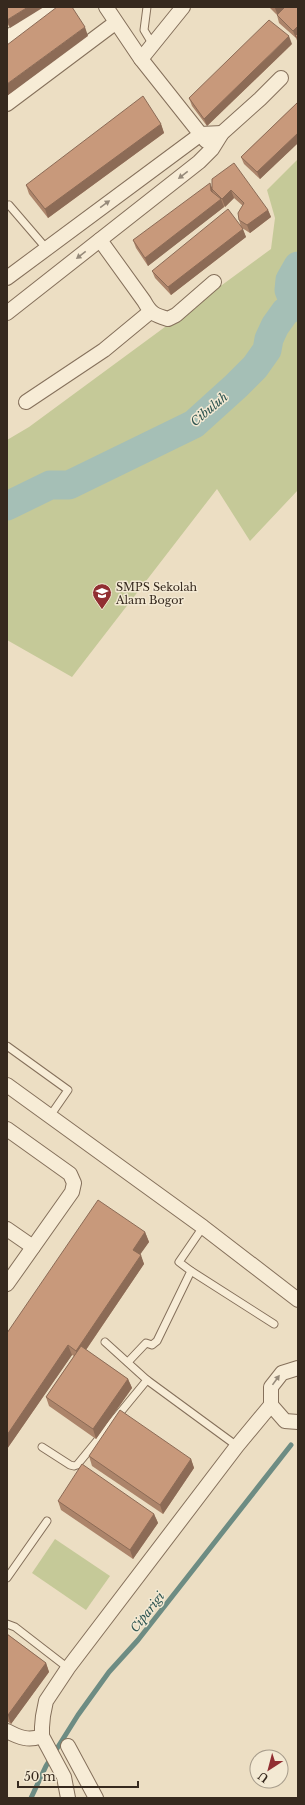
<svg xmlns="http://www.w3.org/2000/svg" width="305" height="1805" font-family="'Libre Baskerville',serif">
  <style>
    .green { fill: #c5c998 }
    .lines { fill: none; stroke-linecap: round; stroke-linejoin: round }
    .stream { stroke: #6d8c83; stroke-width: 5 }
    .river { stroke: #a5bfb6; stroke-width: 29 }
    .service-casing { stroke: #85705b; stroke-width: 9 }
    .minor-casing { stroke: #85705b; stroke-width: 16 }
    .service { stroke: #f7ecd6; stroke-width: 7 }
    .minor { stroke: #f7ecd6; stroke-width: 14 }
    .wall { fill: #ac846a }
    .shaded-wall { fill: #8c6b56 }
    .building { fill: #c8997b; stroke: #8c6b56 }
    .oneway { fill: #968a7a }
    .labels { text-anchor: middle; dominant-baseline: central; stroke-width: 3; stroke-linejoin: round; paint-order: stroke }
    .poi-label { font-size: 11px; fill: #36291e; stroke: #f3e9d3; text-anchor: start }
    .water-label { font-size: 12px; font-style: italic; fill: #2e5551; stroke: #f3e9d3 }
  </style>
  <rect width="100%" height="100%" fill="#ecdec3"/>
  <g class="green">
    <polygon points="298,159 298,490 250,541 217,489 72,677 7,640 7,440 29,427 271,249 275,218 267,190"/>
    <polygon points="55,1539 110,1576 86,1610 32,1573"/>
  </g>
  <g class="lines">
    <polyline class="stream" points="31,1798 46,1766 78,1715 109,1672 138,1640 291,1445"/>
    <polyline class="river" points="7,506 50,485 69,485 194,424 236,386 255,367 267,350 269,339 275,326 285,312 295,305 289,290 290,280 298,266"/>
    <g class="service-casing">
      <g id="service">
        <polyline points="147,7 144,30 153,45"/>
        <polyline points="9,205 46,248"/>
        <polyline points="7,1046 68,1090 50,1116"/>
        <polyline points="191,1271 274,1324"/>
        <polyline points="105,1342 147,1380 237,1446"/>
        <polyline points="128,1362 146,1343 152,1345 157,1341 191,1271 179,1262 203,1227"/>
        <polyline points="42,1447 70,1465 74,1466 77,1465 147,1380"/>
        <polyline points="7,1578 47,1521"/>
        <polyline points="7,1624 15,1627 68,1668"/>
      </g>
    </g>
    <g class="minor-casing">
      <g id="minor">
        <polyline points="106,7 141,59 206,141"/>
        <polyline points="7,38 51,7"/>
        <polyline points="141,59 183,7"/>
        <polyline points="7,104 115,23"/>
        <path d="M100,240L144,301C151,314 155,315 168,319L176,315L214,282"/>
        <polyline points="7,278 201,134 222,133"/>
        <polyline points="7,313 199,162 212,149 222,133 260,99 281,78"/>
        <polyline points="26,402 104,350 150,312"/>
        <polyline points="7,1085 203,1227 298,1300"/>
        <polyline points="7,1129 70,1174 74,1183 72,1192 7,1284"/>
        <polyline points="7,1229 33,1247"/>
        <polyline points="298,1368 282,1373 271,1387 271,1405 285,1421 298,1422"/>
        <path d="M7,1731C20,1738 29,1741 42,1736"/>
        <polyline points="68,1746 96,1798"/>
        <polyline points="68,1798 64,1777 42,1736 42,1727 43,1716 46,1701 68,1668 237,1446 271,1405"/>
      </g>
    </g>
    <use href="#service" class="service"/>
    <use href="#minor" class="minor"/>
  </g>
  <g class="wall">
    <polygon points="7,7 10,28 7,23"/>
    <polygon points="269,7 298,7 298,43 296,38 279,23 277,15"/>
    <polygon points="292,44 207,126 192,106 189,98"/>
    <polygon points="298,102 298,143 260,179 244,164 241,157"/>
    <polygon points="161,124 164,133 48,218 29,194 26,185"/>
    <polygon points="212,179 268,210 271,217 250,233 242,228 246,237 171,295 155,278 152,271 241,227 239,220 243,206 234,198 225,207 224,206 224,207 148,266 136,248 133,240 212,187"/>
    <polygon points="145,1232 149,1242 140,1254 144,1264 86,1350 128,1379 132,1388 96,1439 49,1406 46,1397 74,1356 72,1355 7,1449 7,1333"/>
    <polygon points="89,1456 191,1459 194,1468 163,1514 92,1466"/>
    <polygon points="58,1501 154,1514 158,1523 133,1559 61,1510"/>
    <polygon points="7,1634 46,1663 49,1672 11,1724 7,1721"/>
  </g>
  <g class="shaded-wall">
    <polygon points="28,7 44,7 10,28 7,20"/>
    <polygon points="276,7 287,7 278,16 275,8"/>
    <polygon points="298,26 298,36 295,36 296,38 293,31"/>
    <polygon points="85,27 88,36 7,96 7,84"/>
    <polygon points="289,36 292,44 207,126 204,119"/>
    <polygon points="161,124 164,133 48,218 45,209"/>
    <polygon points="298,133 298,143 260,179 257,172"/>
    <polygon points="210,183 213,190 212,189 213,193 214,199 211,191"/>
    <polygon points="231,190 234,198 225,207 222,199"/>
    <polygon points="221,199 224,207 148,266 145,258"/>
    <polygon points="268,210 271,217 250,233 247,225"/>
    <polygon points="243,229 246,237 171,295 168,287"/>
    <polygon points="145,1232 149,1242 137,1259 133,1250"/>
    <polygon points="141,1255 144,1264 79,1360 76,1351"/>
    <polygon points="68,1345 72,1355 7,1449 7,1435"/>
    <polygon points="128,1379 132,1388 96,1439 93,1429"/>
    <polygon points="191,1459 194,1468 163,1514 160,1505"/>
    <polygon points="154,1514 158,1523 133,1559 130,1550"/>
    <polygon points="46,1663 49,1672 11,1724 8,1715"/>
  </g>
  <g class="building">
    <polygon points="7,7 28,7 7,20"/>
    <polygon points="57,7 72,7 85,27 7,84 7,45"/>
    <polygon points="285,7 298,7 298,26 293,31 277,15"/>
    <polygon points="269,20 289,36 204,119 189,98"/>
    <polygon points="298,33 298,38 295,36"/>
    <polygon points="143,96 161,124 45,209 26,185"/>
    <polygon points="298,102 298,133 257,172 241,157"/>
    <polygon points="234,163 268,210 247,225 239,220 238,213 244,203 231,190 222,199 212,189 212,179"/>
    <polygon points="210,183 211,191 221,199 145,258 133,240"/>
    <polygon points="228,209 243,229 168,287 152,271"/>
    <polygon points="98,1200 145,1232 133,1250 141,1255 76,1351 68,1345 7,1435 7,1333"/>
    <polygon points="81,1346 128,1379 93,1429 46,1397"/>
    <polygon points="120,1410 191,1459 160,1505 89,1456"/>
    <polygon points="82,1464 154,1514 130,1550 58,1501"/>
    <polygon points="7,1634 46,1663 8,1715 7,1714"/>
  </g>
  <defs><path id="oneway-solid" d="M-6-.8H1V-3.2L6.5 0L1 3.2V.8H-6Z"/></defs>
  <g class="oneway">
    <use href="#oneway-solid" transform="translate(183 175) rotate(142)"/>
    <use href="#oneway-solid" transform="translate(105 204) rotate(-36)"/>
    <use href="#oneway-solid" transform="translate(81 255) rotate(142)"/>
    <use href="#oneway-solid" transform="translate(276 1380) rotate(-54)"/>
  </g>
  <defs>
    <g id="school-pin" transform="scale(1)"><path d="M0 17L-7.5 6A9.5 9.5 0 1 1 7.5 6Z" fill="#912e32" stroke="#f3e9d3"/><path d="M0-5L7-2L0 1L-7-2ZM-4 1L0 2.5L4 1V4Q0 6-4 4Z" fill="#fff"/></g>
  </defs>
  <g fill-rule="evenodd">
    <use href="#school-pin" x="102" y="593"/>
  </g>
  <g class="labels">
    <g class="poi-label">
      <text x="116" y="587">SMPS Sekolah<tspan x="116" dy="13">Alam Bogor</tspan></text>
    </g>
    <g class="water-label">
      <text transform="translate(209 409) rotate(-40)">Cibuluh</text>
      <text transform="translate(147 1612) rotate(-52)">Ciparigi</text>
    </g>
  </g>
  <rect width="305" height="1805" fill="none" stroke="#36291e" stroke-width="16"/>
  <g transform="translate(269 1769) rotate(216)"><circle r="19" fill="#f3e9d3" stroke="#a79c8b"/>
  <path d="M0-3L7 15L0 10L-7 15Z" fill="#912e32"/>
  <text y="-6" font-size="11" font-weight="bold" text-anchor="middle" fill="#36291e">U</text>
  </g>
  <path d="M18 1781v6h120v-6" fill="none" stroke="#36291e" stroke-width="2"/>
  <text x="24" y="1781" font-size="12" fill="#36291e" stroke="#f3e9d3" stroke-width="3" paint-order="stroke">50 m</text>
</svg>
